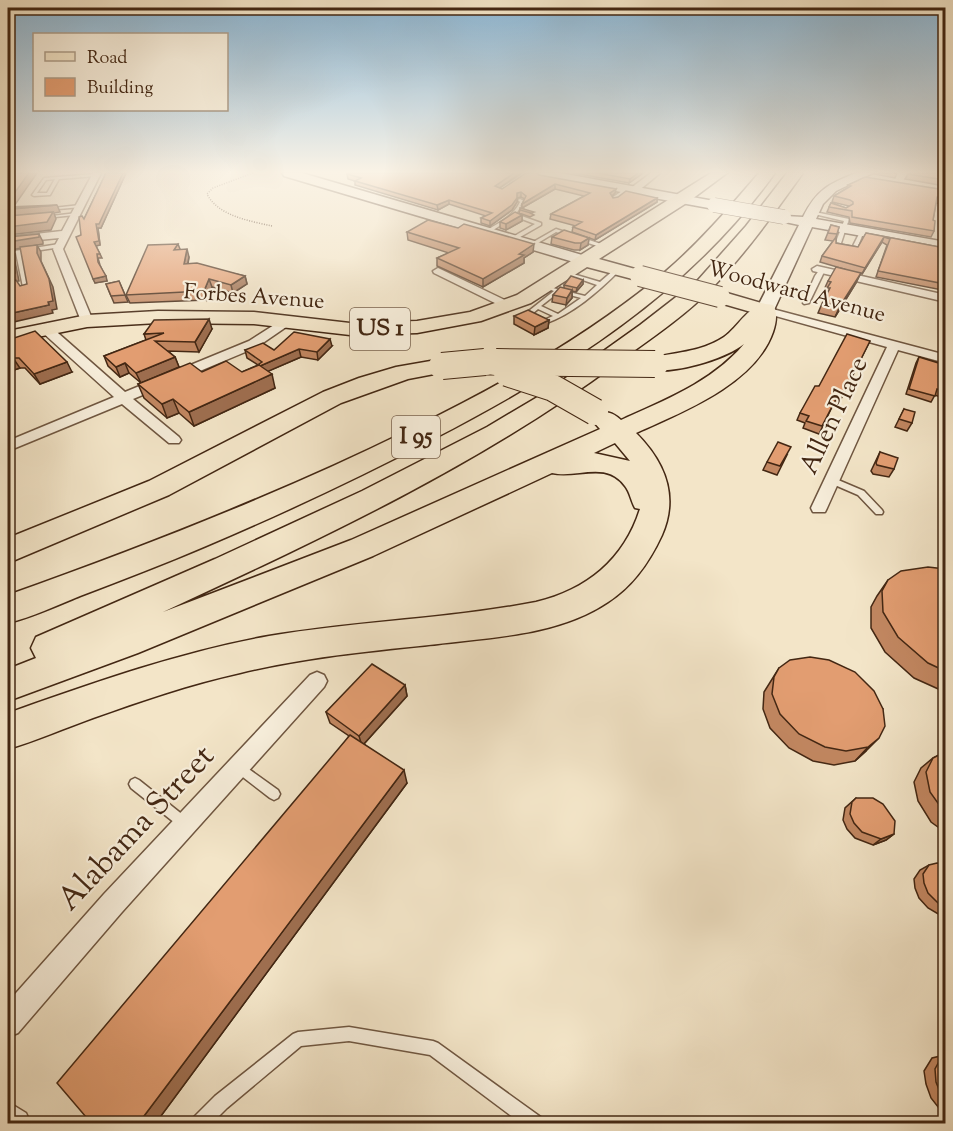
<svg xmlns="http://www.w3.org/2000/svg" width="953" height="1131" font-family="'Sorts Mill Goudy',serif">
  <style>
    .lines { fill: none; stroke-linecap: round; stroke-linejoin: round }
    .lane-casing { stroke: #6f5640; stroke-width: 3 }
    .street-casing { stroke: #6f5640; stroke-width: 3 }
    .secondary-casing { stroke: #432713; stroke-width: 3 }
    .primary-casing { stroke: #432713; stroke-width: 3 }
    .highway-casing { stroke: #432713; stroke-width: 3 }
    .path { stroke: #432713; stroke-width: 1.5; stroke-dasharray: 1 1.5; stroke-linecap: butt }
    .lane { fill: #f7eedb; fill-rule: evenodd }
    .street { fill: #f7eedb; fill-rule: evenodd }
    .secondary { fill: #f7eedb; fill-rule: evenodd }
    .primary { fill: #f3e5c8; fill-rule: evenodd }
    .highway { fill: #f3e5c8; fill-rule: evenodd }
    .secondary-bridge-casing { stroke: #432713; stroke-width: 15; stroke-linecap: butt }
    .primary-bridge-casing { stroke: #432713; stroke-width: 22; stroke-linecap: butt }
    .highway-bridge-far1-casing { stroke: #432713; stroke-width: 23; stroke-linecap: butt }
    .highway-bridge-casing { stroke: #432713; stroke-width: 28; stroke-linecap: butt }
    .secondary-bridge { stroke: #f7eedb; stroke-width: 14 }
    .primary-bridge { stroke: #f3e5c8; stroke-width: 20 }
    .highway-bridge-far1 { stroke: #f3e5c8; stroke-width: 21 }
    .highway-bridge { stroke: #f3e5c8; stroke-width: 26 }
    .wall { fill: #c28761; stroke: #432713; stroke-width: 1.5 }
    .shaded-wall { fill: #9e6e4f; stroke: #432713; stroke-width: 1.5 }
    .building { fill: #e29d71; stroke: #432713; stroke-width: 1.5 }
    .labels { text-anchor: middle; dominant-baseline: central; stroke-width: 4.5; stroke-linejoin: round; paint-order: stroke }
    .far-street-label { font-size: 22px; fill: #432713; stroke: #f7eedb }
    .shield { fill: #f7eedb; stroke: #79634f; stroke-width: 1.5 }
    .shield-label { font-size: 24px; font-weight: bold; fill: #432713 }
    .street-label { font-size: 26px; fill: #432713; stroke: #f7eedb }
    .near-street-label { font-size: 32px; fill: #432713; stroke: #f7eedb }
  </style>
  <rect width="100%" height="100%" fill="#f3e5c8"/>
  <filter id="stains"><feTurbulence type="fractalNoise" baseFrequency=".00333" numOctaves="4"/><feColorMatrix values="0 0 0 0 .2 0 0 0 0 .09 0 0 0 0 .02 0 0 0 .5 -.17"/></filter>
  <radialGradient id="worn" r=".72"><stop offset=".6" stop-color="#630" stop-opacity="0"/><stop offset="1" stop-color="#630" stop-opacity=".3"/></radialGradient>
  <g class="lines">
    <g class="lane-casing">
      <g id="lane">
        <polygon points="524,173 529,173 501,192 497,191"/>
        <path d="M95,174L96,176L59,179L50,195L34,196L32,195L44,178ZM55,179L47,193H37L46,180Z"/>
        <polygon points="626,188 630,189 616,200 612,200 612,198"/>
        <path d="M520,199L524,201L516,214L541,223V225L515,240H511V238L535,224L514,216L489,233H485V231C499,223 513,217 520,202L518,200Z"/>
        <polygon points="80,205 82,207 46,210 44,209"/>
        <polygon points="810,211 849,219 840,246 852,248 860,232 864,231 856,251 834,247 844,221 810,213"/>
        <polygon points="77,213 75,215 45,218 43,217"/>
        <polygon points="556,229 607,246 608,247 603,248 556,232 533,246 528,245"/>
        <polygon points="59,244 61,245 61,247 21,253 29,291 24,292 16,253 8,255 8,252"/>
        <path d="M615,269L620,270C598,292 573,314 544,324L525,314L554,291L541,287V285L585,296L597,285L563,273V271L600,282ZM559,292L581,298L558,314L541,306ZM538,309L553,316L544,320L532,314Z"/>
        <polygon points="820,269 825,270 809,303 804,304 803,303 815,276"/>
        <polygon points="831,477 864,491 882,510 883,512 882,514 876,514 858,495 828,482 827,480"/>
        <polygon points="239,762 278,790 280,794 278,798 274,800 270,798 235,771 233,767 235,763"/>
        <polygon points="135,778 139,780 188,819 190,823 188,827 184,829 180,827 131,788 129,784 131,780"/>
        <polygon points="349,1027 433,1041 438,1043 542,1118 544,1124 522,1124 430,1055 349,1041 301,1046 227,1108 211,1124 191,1124 193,1118 215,1096 293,1034 298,1032"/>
      </g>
    </g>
    <g class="street-casing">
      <g id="street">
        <polygon points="93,173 101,173 63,249 93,321 87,325 81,321 53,249 59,238 8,243 8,237 62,231"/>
        <polygon points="651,173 660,173 637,192 631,192 631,188"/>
        <polygon points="817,266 946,295 946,302 813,271 812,269"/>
        <polygon points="438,268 513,304 515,306 513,308 505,308 434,273 433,271"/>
        <polygon points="765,307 946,355 946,363 898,350 827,508 825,512 813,512 811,508 887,347 761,312 759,310"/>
        <polygon points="285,318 291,322 289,325 257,347 133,399 179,437 181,440 179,443 169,443 122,404 8,451 8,441 114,397 42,332 42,326 50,326 125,392 249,341"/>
        <polygon points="317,672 324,675 327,681 324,687 122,912 18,1033 8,1037 8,1002 104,894 310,675"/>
        <polygon points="8,1102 26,1113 31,1124 8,1124"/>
      </g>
    </g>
    <g class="secondary-casing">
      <g id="secondary">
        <polygon points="282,173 302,173 589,257 591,260 589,263 577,263 284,176"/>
        <polygon points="533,173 560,173 714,201 721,205 714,209 539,177"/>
        <path d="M856,173H873L836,191L823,204L816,219L946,242V251L812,227L774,310L771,314H759L756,310L799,225L785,222L783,219L785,216L803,217C817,189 829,184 856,173Z"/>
      </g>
    </g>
    <g class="primary-casing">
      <g id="primary">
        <polygon points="711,173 727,173 688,202 599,259 646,272 649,276 646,280 640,281 587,267 531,303 481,321 417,333 350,335 254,324 158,323 87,327 8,343 8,331 87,315 158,311 254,312 350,323 417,321 470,312 517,295"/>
        <polygon points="720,291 772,306 775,310 772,314 765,316 713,301 711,297 713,293"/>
      </g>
    </g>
    <g class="highway-casing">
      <g id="highway">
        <path d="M759,173H775C689,293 564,371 435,438C360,477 284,513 206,546C164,564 122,580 80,596C56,606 32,617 8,623V595C143,547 277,495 407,431C497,387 587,337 665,272C700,242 729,208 759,173Z"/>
        <path d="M787,173H803C775,212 746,253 713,287C685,316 649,340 617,363C478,466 320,539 163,612L351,540L600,429L591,419L595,413C606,411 612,412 621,420C665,400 712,382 744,344C724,360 671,375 647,369L643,364L647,359C673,352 700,353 724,337C740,326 750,300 773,305C778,313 776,323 773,332C755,384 682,412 636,433C665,462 679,496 662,535C650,561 633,586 608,602C559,635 495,637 438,644C372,651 305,657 240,673C190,684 141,701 93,718C65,728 36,741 8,749V713C93,683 180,652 269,636C357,621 448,619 536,602C586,590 624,560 640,509L635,508C631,501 630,492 625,486C606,460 577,479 552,473L373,556L138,653L8,701V669L36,658L31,648L36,637L215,559L362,491L487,427L546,392L640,325L698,280L746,226ZM615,443L630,461L594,453Z"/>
        <polygon points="442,359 450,361 454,366 450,371 408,379 341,403 169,495 8,563 8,538 149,481 323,392 359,378 396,367"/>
      </g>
    </g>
    <path class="path" d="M253,173L213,188L207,194C218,216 250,221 272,226"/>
    <use href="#lane" class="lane"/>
    <use href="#street" class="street"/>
    <use href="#secondary" class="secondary"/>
    <use href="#primary" class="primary"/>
    <use href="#highway" class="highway"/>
    <g class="secondary-bridge-casing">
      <polyline id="secondary-bridge" points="714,205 784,217"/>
    </g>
    <g class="primary-bridge-casing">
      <polyline id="primary-bridge" points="640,276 720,297"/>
    </g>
    <g class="highway-bridge-far1-casing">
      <polyline id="highway-bridge-far1" points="468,364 623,364"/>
    </g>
    <g class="highway-bridge-casing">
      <g id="highway-bridge">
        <polyline points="496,362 655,364"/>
        <polyline points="442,366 485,362"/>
        <polyline points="507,373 553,388 595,412"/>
      </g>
    </g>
    <use href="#secondary-bridge" class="secondary-bridge"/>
    <use href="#primary-bridge" class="primary-bridge"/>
    <use href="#highway-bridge-far1" class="highway-bridge-far1"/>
    <use href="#highway-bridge" class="highway-bridge"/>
  </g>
  <g class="wall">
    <polygon points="106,173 126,173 101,228 98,228 100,245 96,246 102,258 98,258 100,265 107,281 95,283 81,235 84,219"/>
    <polygon points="573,173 643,173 629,183"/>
    <polygon points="874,173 897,173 895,178 874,174"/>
    <polygon points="945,173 945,186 905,179 908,174"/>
    <polygon points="347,174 499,188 502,189 539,175 615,193 612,196 613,198 657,198 657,202 595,240 572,232 573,227 576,226 550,219 551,214 584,196 555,189 522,208 534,215 530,217 519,213 520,210 522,208 522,204 525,199 521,197 517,198 517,202 512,210 490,226 481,223 481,218 486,216 449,204 438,210 355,185 355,181 348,179"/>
    <polygon points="848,185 945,190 945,204 936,203 933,220 934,231 931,237 850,223 849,217 827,212 831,203 846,208 849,206 832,202 834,196 847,188"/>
    <polygon points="522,215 522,221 506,230 500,228 500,222"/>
    <polygon points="831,225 839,227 836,237 836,243 858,247 866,233 945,248 945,289 943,288 942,290 876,277 887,245 882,242 862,274 860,273 856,283 835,317 818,313 824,299 822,299 825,292 823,292 828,281 844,269 820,262 822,256 833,241 825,240"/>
    <polygon points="407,232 533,252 524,258 524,263 483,287 437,266 437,258 449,253 408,240"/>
    <polygon points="552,237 589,238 588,245 580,250 574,250 551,244"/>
    <polygon points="178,244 180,249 189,257 188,264 245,276 247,284 233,293 212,287 207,300 130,303 126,295"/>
    <polygon points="583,280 583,284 576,292 572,291 572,298 566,305 552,302 553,295 564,288 564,285"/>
    <polygon points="119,281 128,302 114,303 106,284"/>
    <polygon points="514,316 549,320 548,328 534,335 514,324"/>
    <polygon points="212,329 199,352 168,351 175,357 179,367 202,372 242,372 258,365 247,358 245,350 274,350 332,346 318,360 301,357 268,371 275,388 194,426 179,413 167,418 144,398 138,384 141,383 129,373 120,377 108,366 104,356 146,340 144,334"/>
    <polygon points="8,340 72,372 40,384 25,368 20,368 8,372"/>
    <polygon points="870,341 837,406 833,405 819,434 803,428 805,423 797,420 800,413 819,386"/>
    <polygon points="919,357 945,365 945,399 935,395 931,402 906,394 916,363"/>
    <polygon points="904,409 912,423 907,431 895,427"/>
    <polygon points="880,452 894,469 889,477 873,474 871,471"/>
    <polygon points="787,455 777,475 763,470 767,462"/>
    <polygon points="945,569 945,692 914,678 885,652 871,628 871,607 877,596 888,580"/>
    <polygon points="779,668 883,709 866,751 855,761 834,765 813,761 789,748 770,728 763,709 764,692"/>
    <polygon points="405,685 407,696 364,744 407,783 155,1124 92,1124 349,736 330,723 326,712"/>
    <polygon points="945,752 945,832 931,822 918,801 914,782 921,768 933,758"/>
    <polygon points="856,798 894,834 886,840 873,845 855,838 847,829 843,820 845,808"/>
    <polygon points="945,864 945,916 940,915 928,908 919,898 915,888 914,879 920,870 929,865"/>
    <polygon points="945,1055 945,1114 942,1112 931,1098 926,1084 924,1071 932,1058"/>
  </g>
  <g class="shaded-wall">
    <polygon points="15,173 37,173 12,209 57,205 60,212 54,213 56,219 51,230 8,235 8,202"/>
    <polygon points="123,173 126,173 101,228 98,228 100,245 96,246 94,242 96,224"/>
    <polygon points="514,173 521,173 495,191 495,186"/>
    <polygon points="638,173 643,173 629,183 630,179"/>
    <polygon points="555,184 555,189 522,208 522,204"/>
    <polygon points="616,189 615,193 610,198 610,193"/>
    <polygon points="521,192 521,197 517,198 517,202 512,210 490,226 490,221 517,193"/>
    <polygon points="657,198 657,202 595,240 596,235"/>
    <polygon points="449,200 449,204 438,210 437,205"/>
    <polygon points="522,215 522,221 506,230 506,224"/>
    <polygon points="39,234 43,242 43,244 37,245 41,252 41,261 53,287 57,309 52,310 53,313 9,323 8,320 8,314 49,305 37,253 37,245 11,250 14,256 19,281 8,283 8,242"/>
    <polygon points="884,237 882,242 862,274 865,268"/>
    <polygon points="589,238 588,245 580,250 581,243"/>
    <polygon points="534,244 533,252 524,258 524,263 483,287 483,279 519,254"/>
    <polygon points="187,249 189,257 186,272 184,264"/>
    <polygon points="861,273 856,283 835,317 840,306"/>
    <polygon points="106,276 107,281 95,283 93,279"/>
    <polygon points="245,276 247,284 233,293 231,285"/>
    <polygon points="209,279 212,287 207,300 204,291"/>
    <polygon points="583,280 583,284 576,292 577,288"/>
    <polygon points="572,290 572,298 566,305 567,298"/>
    <polygon points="209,319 212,329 199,352 195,342"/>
    <polygon points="549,320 548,328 534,335 535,327"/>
    <polygon points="330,339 332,346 318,360 317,352"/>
    <polygon points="299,349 301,357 262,374 260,366"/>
    <polygon points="175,357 179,367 141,383 136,373"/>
    <polygon points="13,358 20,368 8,372 8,360"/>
    <polygon points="67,362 72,372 40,384 34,374"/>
    <polygon points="125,363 129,373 120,377 116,367"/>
    <polygon points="272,374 275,388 194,426 189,412"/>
    <polygon points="173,399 179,413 167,418 162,404"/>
    <polygon points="405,685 407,696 362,746 359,736"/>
    <polygon points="879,738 866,751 855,761 868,747"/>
    <polygon points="404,770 407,783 155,1124 138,1124"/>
    <polygon points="894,834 886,840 873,845 881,839"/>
  </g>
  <g class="building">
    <polygon points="15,173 29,173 8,202 8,174"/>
    <polygon points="106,173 123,173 99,224 96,224 99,241 94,242 100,254 97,254 98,262 106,276 93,279 76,237 81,235 79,217 82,216 84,219"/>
    <polygon points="348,173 514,173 495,186 502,189 526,173 537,173 539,175 616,189 610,193 613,198 618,197 626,191 657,198 596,235 573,227 582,222 551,214 590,193 555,184 522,204 526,196 521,192 517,193 517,198 512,205 490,221 481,218 492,213 449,200 437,205 355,181 361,178 347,174"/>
    <polygon points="598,173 638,173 630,179"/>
    <polygon points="911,173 945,173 945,180 908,174"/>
    <polygon points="865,177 945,190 945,198 937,197 933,220 935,221 934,231 852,217 852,211 829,207 831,203 846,208 853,204 853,202 850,200 834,196 851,186 848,185"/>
    <polygon points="57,205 8,209 8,207"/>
    <polygon points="520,208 534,212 531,213 520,210"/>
    <polygon points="53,212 47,222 8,227 8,216"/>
    <polygon points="515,212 522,215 506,224 500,222"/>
    <polygon points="428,220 458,228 464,224 534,244 519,254 524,255 483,279 437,258 459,248 407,232"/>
    <polygon points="831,225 839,227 837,234 828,233"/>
    <polygon points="564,230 589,238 581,243 575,243 552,237"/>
    <polygon points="866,233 945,248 945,284 878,271 890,239 884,237 865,268 822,256 836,237 836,243 858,247"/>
    <polygon points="39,234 39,237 8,242 8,237"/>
    <polygon points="178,244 174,250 187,249 184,264 197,263 245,276 231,285 209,279 204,291 126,295 148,245"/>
    <polygon points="37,245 37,253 49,279 53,301 48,302 49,305 8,314 8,282 16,280 20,286 27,284 20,247"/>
    <polygon points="8,248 10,248 15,273 8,274"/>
    <polygon points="836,267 861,273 840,306 823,302 830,288 827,288 831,282 828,281"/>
    <polygon points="571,276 583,280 577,288 564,285"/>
    <polygon points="119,281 125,295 111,296 106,284"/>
    <polygon points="560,287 572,290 567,298 553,295"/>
    <polygon points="528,310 549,320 535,327 514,316"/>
    <polygon points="209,319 195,342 155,341 175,357 136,373 125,363 116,367 104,356 164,333 144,334 154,320"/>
    <polygon points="35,331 67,362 34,374 19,358 13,358 8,360 8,340"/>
    <polygon points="294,332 330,339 317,352 299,349 260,366 259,364 262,362 245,350 263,343 274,350"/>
    <polygon points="847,334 870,341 841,399 837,397 822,426 806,421 809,416 800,413 815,386 819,386"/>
    <polygon points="919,357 945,365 945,392 937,389 935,396 909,389"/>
    <polygon points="226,361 242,372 259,365 272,374 189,412 173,399 162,404 138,384 190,363 202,372"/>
    <polygon points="904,409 915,412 912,423 899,419"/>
    <polygon points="778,442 791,447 780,466 767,462"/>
    <polygon points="880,452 898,458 894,469 877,465 876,463"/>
    <polygon points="928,567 945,569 945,671 928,663 898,637 883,612 882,591 888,580 901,571"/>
    <polygon points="810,657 829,660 855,672 874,691 883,709 885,726 879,738 868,747 846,751 825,747 799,734 780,714 772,694 774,677 779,668 790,660"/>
    <polygon points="372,664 405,685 359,736 326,712"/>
    <polygon points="350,735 404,770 138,1124 92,1124 57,1083"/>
    <polygon points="945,752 945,813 930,792 926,772 933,758"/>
    <polygon points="856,798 873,798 883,804 895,821 894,834 881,839 862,832 854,823 850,814 852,802"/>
    <polygon points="937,863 945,864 945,908 938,903 928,893 924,883 923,874 929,865"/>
    <polygon points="945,1055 945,1101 942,1097 936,1082 935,1069 942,1056"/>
  </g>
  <linearGradient id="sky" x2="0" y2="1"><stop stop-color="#8bb8d8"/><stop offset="0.52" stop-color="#faf3e6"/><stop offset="1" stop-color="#faf3e6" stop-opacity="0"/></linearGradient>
  <rect width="953" height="331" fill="url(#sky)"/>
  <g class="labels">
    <g class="far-street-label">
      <text transform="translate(796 293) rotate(15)">Woodward Avenue</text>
      <text transform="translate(254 298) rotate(4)">Forbes Avenue</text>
    </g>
    <g class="shield">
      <rect x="350" y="308" width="60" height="42" rx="4.5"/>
      <rect x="392" y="416" width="48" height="42" rx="4.5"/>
    </g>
    <g class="shield-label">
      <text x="380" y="329">US 1</text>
      <text x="416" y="437">I 95</text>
    </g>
    <g class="street-label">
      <text transform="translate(835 416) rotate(-65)">Allen Place</text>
    </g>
    <g class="near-street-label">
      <text transform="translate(137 829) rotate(-47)">Alabama Street</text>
    </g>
  </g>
  <rect width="953" height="1131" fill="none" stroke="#f3e5c8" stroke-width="30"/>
  <rect x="9" y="9" width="935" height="1113" fill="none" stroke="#432713" stroke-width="3"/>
  <rect x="15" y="15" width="923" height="1101" fill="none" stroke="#432713" stroke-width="1.5"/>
  <rect x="33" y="33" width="195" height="78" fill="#f7eedb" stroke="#af9e8b" stroke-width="1.5"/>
  <rect x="45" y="52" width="30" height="9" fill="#f3e5c8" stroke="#af9e8b" stroke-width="1.5"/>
  <text x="87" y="63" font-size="18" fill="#432713">Road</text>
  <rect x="45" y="78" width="30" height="18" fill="#e29d71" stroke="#af9e8b" stroke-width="1.5"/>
  <text x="87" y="93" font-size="18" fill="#432713">Building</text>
  <rect width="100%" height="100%" filter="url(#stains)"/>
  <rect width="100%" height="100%" fill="url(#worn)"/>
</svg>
